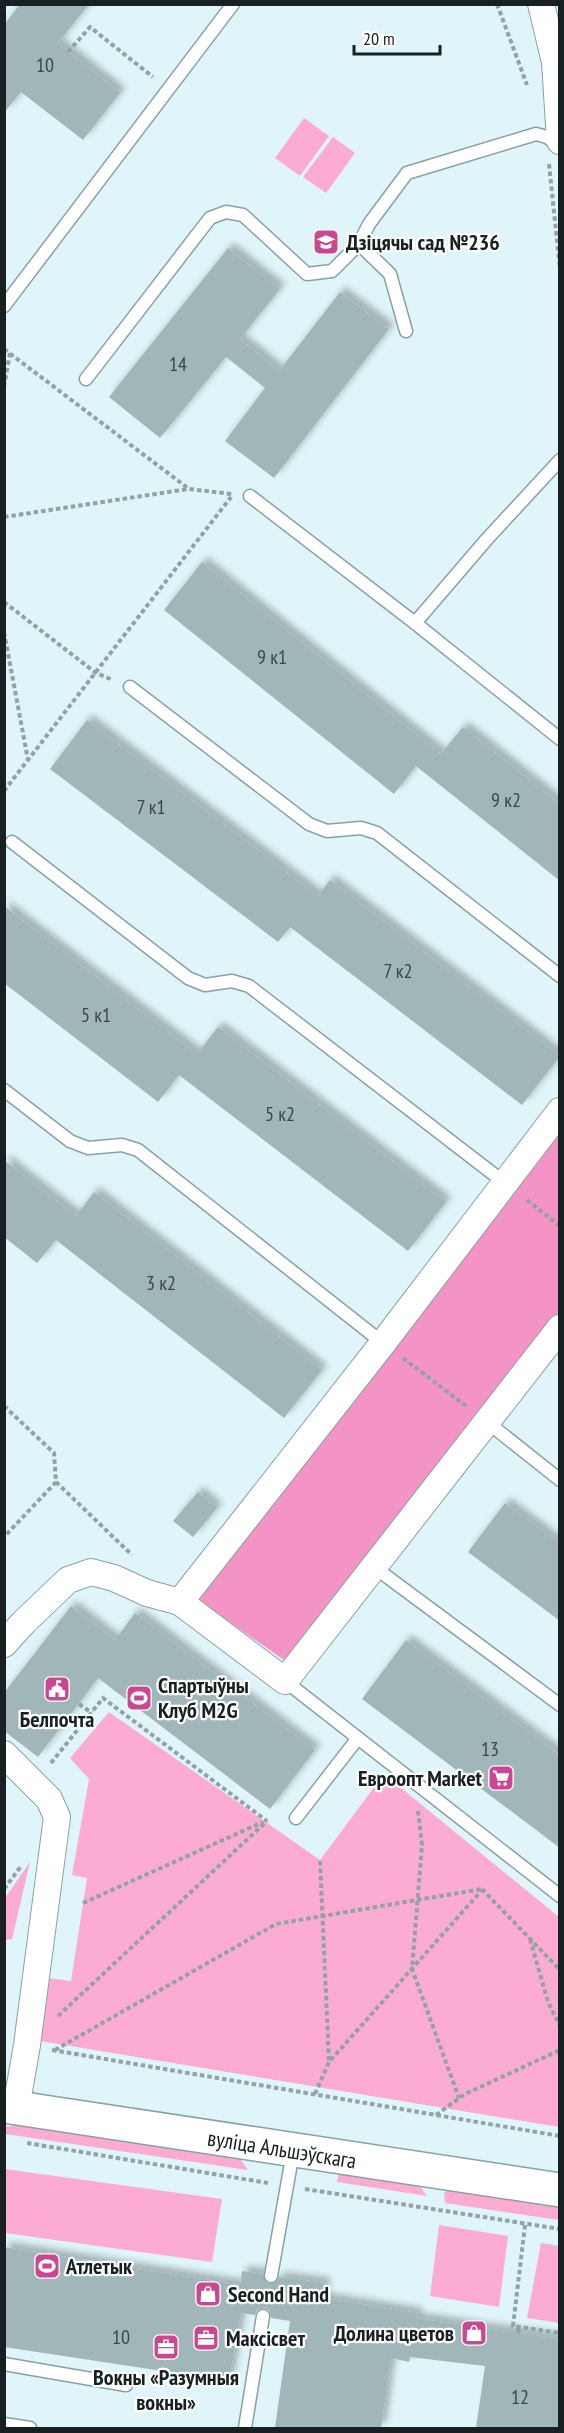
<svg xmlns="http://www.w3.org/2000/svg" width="564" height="2433" font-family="'PT Sans Narrow',sans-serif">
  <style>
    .green { fill: #fcacd3 }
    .forest { fill: #f493c5 }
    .building { fill: #a1b6b9; filter: url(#shadow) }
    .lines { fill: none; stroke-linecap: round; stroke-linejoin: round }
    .service-casing { stroke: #8ca0a3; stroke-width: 15 }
    .minor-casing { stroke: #8ca0a3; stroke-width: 28 }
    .secondary-casing { stroke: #8ca0a3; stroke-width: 36 }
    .path { stroke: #92a2a5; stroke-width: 4; stroke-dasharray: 4.5 3; stroke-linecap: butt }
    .service { stroke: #fff; stroke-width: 12 }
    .minor { stroke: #fff; stroke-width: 26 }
    .secondary { stroke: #fff; stroke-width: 33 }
    .labels { text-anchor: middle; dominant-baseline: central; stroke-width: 4.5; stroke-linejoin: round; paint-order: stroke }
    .number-label { font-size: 20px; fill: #3a4647 }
    .poi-label { font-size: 22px; font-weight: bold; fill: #182021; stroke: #fff; text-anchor: start }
    .street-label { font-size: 22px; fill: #182021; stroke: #fff }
  </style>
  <defs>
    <filter id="shadow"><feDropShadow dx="5.5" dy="-5.5" stdDeviation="3" flood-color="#0004"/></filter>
  </defs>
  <rect width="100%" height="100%" fill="#dff5f9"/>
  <g class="green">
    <polygon points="304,118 329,136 300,176 275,158"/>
    <polygon points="333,137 355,153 326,193 303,177"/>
    <polygon points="109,1712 320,1860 384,1774 559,1917 559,2127 40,2041 48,1978 71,1981 87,1878 72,1875 89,1779 70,1758"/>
    <polygon points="30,1862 12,1939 5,1940 5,1898"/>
    <polygon points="32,2123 237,2155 248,2170 5,2134 4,2127"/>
    <polygon points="5,2169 222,2199 212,2262 5,2233"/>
    <polygon points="339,2172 419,2185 427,2196 337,2182"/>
    <polygon points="451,2188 559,2204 559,2220 445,2203 444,2193"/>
    <polygon points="439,2225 508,2236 499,2307 430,2296"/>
    <polygon points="541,2243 559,2246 559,2323 527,2318"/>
  </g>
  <polygon class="forest" points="559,1127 559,1316 291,1665 197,1599"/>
  <g class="building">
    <polygon points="20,4 89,4 58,43 120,93 83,140 21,92 4,113 4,25"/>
    <polygon points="228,248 280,289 240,339 279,371 340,292 389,329 274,478 225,441 265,388 226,357 160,438 109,397"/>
    <polygon points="202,562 441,754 463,727 560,804 560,881 416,766 394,794 164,610"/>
    <polygon points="87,720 318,896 330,880 560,1056 522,1105 290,927 278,942 50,769"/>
    <polygon points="4,906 197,1054 218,1027 446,1202 408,1251 179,1075 158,1102 4,983"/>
    <polygon points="4,1160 76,1216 94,1192 322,1370 284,1418 56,1240 37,1263 4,1237"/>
    <polygon points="198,1492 217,1508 193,1537 173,1521"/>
    <polygon points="505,1503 560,1544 560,1621 468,1552"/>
    <polygon points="71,1606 115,1640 135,1613 315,1750 270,1809 98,1678 38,1757 4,1731 4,1693"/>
    <polygon points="406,1640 560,1755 560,1848 362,1699"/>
    <polygon points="4,2247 240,2285 242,2271 263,2274 265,2282 270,2284 277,2282 279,2277 325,2283 323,2298 417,2313 416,2318 560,2339 560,2428 476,2428 485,2366 410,2357 409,2362 391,2358 381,2428 275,2428 290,2321 271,2318 269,2310 264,2308 257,2310 255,2315 241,2313 229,2381 4,2347"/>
  </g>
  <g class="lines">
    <g class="service-casing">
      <g id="service">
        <polyline points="4,306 233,4"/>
        <polyline points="406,331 390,274 359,244 369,224 407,173 536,134 547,137 559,146"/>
        <polyline points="86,379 210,218 226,212 243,215 307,274 332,271 359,244"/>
        <polyline points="250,496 415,623 560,739"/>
        <polyline points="415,623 487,539 560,460"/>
        <polyline points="130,687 309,824 327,831 361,828 377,833 560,976"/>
        <polyline points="12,842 188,978 205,985 232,981 249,986 505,1183"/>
        <polyline points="4,1090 70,1141 88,1148 122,1145 138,1150 383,1343"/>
        <polyline points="487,1422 560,1480"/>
        <polyline points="374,1567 560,1705"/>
        <polyline points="285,1681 560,1896"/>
        <polyline points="296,1818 358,1738"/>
        <polyline points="271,2276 293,2152"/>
        <polyline points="4,2364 126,2385"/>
        <polyline points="4,2424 30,2428"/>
        <polyline points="245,2428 263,2316"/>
      </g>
    </g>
    <g class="minor-casing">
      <g id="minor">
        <polyline points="541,4 555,62 560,141"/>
        <polyline points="180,1602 383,1343 560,1111"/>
        <polyline points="4,1644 23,1623 68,1580 91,1572 114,1578 147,1593 180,1602 285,1681 560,1328"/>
        <polyline points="4,1754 49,1799 57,1817 27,2045 16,2108"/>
      </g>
    </g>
    <g class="secondary-casing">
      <polyline id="secondary" points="4,2106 560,2190"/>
    </g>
    <g class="path">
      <polyline points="497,4 527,85"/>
      <polyline points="68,52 90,27 153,77"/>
      <polyline points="549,164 560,269"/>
      <polyline points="4,349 189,489 232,494"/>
      <polyline points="4,387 10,353"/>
      <polyline points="4,517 188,489"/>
      <polyline points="4,602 96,673 113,680"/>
      <polyline points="4,632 28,760"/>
      <polyline points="4,791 231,497"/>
      <polyline points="527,1200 560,1226"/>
      <polyline points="403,1358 466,1406"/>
      <polyline points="4,1406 54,1453 56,1482 4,1537"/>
      <polyline points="56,1482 132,1555"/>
      <polyline points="79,1704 92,1713"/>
      <polyline points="51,1763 103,1698 267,1821"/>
      <polyline points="418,1811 422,1845 412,1969 459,2098"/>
      <polyline points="320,1861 329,2061"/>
      <polyline points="4,1889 22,1865"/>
      <polyline points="482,1889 560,1970"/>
      <polyline points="83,1903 263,1822"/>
      <polyline points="530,1939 548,2002 560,2026"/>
      <polyline points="58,2016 267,1821"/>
      <polyline points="52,2050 560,2136"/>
      <polyline points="55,2050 276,1924 482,1889"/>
      <polyline points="315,2094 329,2062 482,1890"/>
      <polyline points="436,2115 465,2094 560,2050"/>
      <polyline points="27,2143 268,2183"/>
      <polyline points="305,2189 560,2229"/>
      <polyline points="525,2225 513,2326 560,2333"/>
      <polyline points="518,2333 519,2327"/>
    </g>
    <use href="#service" class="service"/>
    <use href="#minor" class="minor"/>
    <use href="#secondary" class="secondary"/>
  </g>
  <defs>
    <g id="school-square" transform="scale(1.35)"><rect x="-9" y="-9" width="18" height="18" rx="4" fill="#c94892" stroke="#fff"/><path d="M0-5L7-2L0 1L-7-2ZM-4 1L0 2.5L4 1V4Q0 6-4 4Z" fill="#fff"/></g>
    <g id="civic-square" transform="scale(1.35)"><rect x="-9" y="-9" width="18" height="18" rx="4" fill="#c94892" stroke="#fff"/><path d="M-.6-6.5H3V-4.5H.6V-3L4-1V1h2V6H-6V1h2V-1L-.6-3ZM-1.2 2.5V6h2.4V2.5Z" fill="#fff"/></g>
    <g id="stadium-square" transform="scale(1.35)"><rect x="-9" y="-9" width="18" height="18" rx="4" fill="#c94892" stroke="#fff"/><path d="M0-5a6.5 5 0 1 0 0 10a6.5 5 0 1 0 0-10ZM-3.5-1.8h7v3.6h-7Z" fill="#fff"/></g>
    <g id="supermarket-square" transform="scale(1.35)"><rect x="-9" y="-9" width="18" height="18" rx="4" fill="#c94892" stroke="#fff"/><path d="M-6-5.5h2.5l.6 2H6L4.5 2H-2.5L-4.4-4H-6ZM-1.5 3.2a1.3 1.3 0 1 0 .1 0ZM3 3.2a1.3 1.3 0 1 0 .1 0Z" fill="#fff"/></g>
    <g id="shop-square" transform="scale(1.35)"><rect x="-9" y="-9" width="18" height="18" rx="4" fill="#c94892" stroke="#fff"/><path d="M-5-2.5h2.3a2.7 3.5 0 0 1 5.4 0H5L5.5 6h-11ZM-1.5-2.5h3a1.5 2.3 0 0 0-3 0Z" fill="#fff"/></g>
    <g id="office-square" transform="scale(1.35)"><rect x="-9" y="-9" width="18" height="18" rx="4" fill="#c94892" stroke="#fff"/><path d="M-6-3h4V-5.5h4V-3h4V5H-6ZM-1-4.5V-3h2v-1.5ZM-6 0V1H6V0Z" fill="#fff"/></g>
  </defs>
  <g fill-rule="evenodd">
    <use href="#school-square" x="326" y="242"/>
    <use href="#civic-square" x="57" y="1689"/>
    <use href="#stadium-square" x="139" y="1698"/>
    <use href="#supermarket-square" x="501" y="1778"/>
    <use href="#stadium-square" x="47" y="2266"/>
    <use href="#shop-square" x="208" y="2294"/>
    <use href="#shop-square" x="474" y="2333"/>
    <use href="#office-square" x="206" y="2338"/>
    <use href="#office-square" x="166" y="2347"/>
  </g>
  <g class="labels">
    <g class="number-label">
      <text x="45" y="65">10</text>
      <text x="178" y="364">14</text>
      <text x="272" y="657">9 к1</text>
      <text x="506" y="800">9 к2</text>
      <text x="151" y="807">7 к1</text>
      <text x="398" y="971">7 к2</text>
      <text x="96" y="1015">5 к1</text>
      <text x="280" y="1114">5 к2</text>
      <text x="161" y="1283">3 к2</text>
      <text x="490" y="1749">13</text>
      <text x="121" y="2337">10</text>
      <text x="520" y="2397">12</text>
    </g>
    <g class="poi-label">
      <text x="346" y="242">Дзіцячы сад №236</text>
      <text x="158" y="1685">Спартыўны<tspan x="158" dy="25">Клуб M2G</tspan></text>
      <text x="57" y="1719" text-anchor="middle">Белпочта</text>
      <text x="482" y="1778" text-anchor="end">Евроопт Market</text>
      <text x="66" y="2266">Атлетык</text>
      <text x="228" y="2294">Second Hand</text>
      <text x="454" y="2333" text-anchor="end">Долина цветов</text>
      <text x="226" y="2338">Максісвет</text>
      <text x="166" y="2377" text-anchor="middle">Вокны «Разумныя<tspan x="166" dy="25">вокны»</tspan></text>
    </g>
    <g class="street-label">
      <text transform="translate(282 2149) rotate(9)">вуліца Альшэўскага</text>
    </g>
  </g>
  <rect width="564" height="2433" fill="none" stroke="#182021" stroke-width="12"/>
  <path d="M354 45v9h86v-9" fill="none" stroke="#182021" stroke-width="3"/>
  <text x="363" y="45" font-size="18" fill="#182021" stroke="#ffffff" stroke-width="4.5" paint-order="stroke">20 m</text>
</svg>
